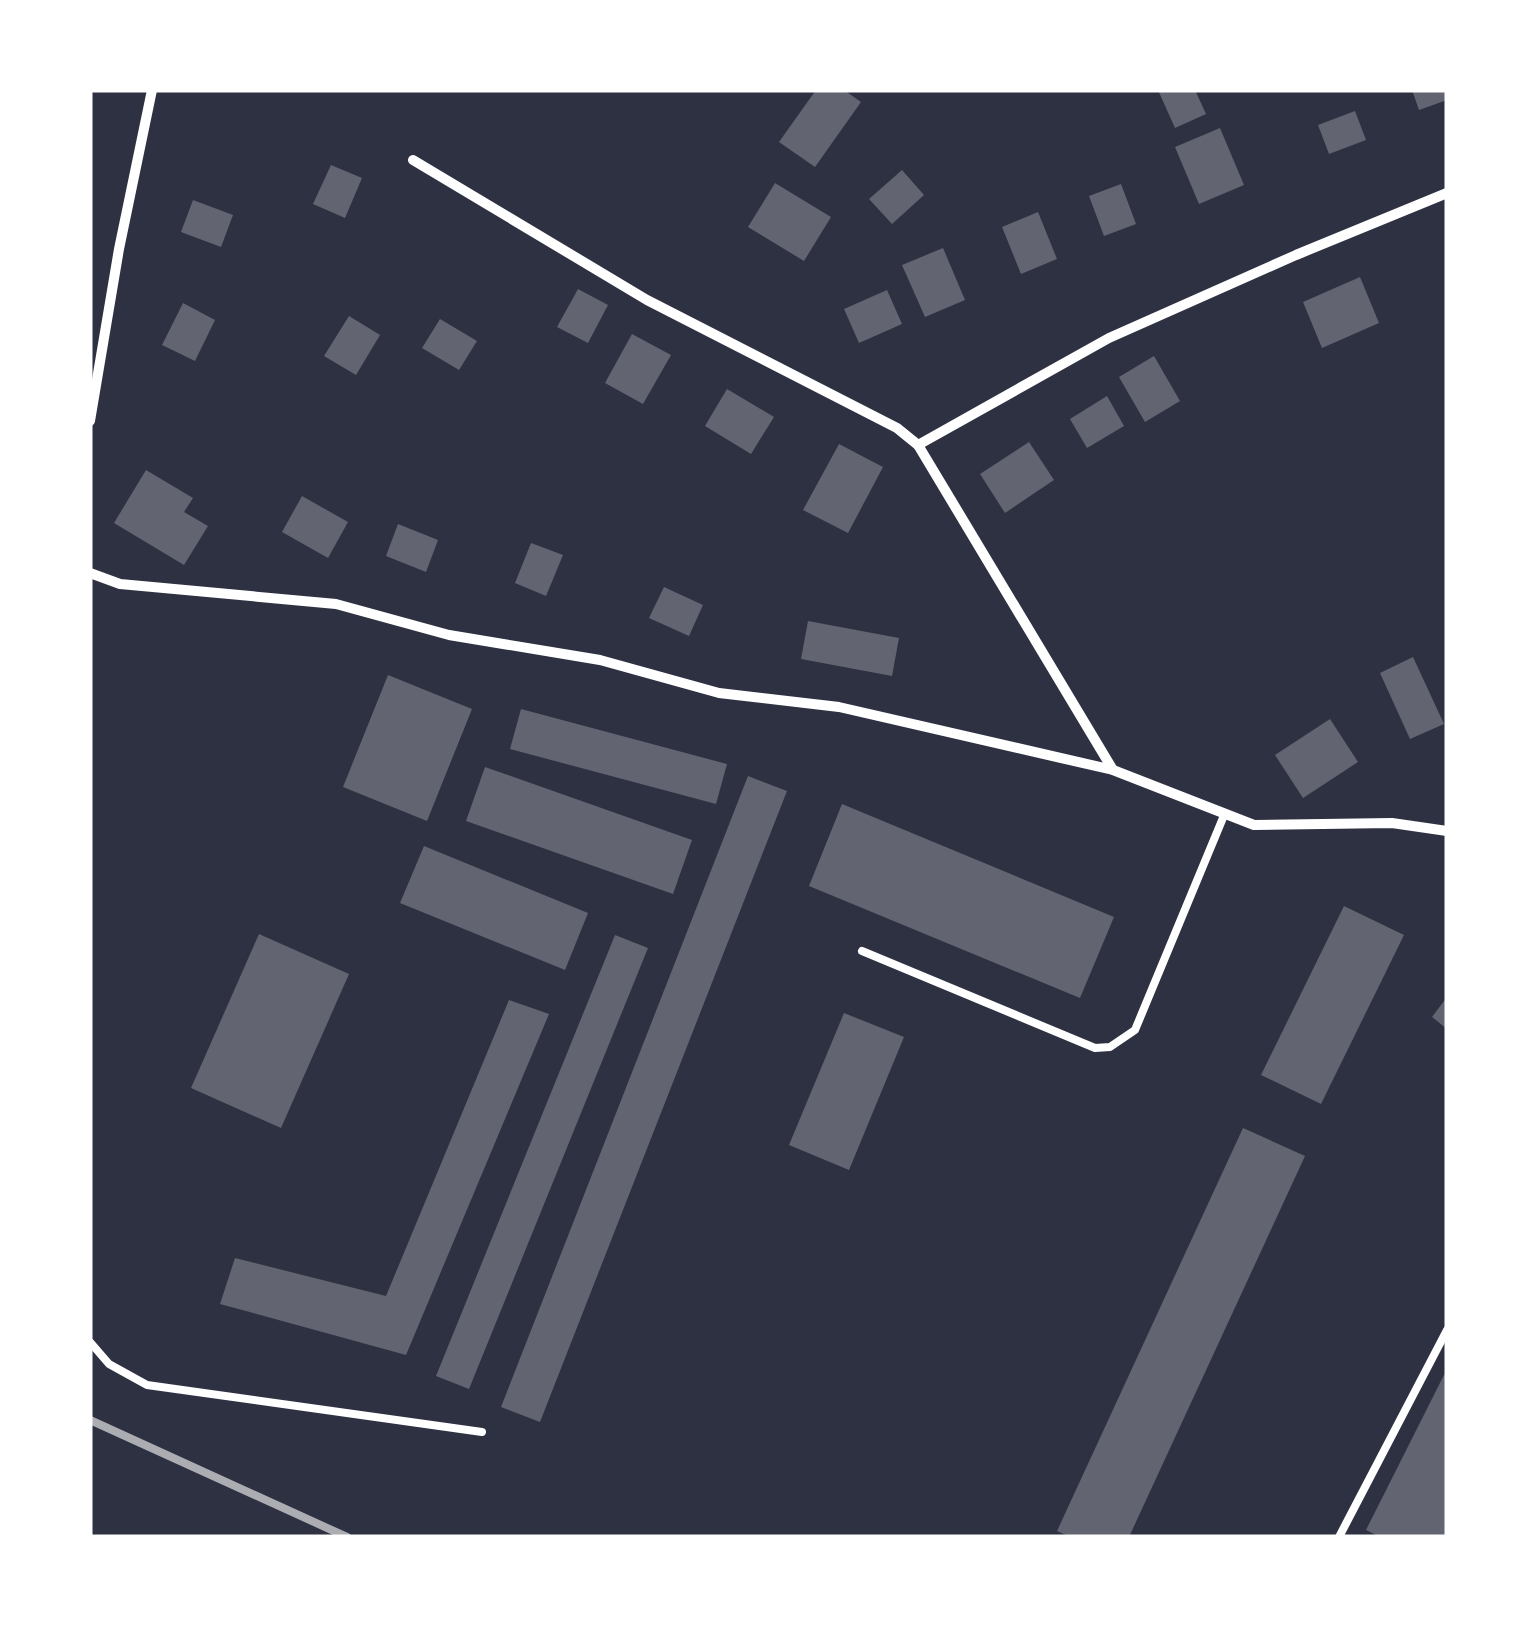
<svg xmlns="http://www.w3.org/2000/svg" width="1537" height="1627" font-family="Montserrat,sans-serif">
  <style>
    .building { fill: #626471 }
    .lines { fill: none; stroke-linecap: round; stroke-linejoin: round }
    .service { stroke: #fff; stroke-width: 8 }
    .minor { stroke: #fff; stroke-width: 10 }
    .rail { stroke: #abadb3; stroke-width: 8 }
  </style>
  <rect width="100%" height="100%" fill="#2d3142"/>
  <g class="building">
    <polygon points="816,90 844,90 861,102 815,167 779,142"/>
    <polygon points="1158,90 1195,90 1206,114 1175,128"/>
    <polygon points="1412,90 1447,90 1447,100 1419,110"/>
    <polygon points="1355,111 1366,140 1329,154 1318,125"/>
    <polygon points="1220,128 1244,185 1199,204 1175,147"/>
    <polygon points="331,165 362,178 345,218 313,204"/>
    <polygon points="902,170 924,195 892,224 869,199"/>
    <polygon points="775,183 831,217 804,261 748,227"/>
    <polygon points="1121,184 1136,224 1104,236 1089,196"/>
    <polygon points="193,200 233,215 221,247 181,232"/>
    <polygon points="1038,212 1057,259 1021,274 1002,227"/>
    <polygon points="943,248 965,300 925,317 902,265"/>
    <polygon points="1360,277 1379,323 1322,348 1303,302"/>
    <polygon points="578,289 608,305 588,343 557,327"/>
    <polygon points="887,290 902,324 859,343 844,309"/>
    <polygon points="183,303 215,320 195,361 162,345"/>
    <polygon points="349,316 380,335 356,375 324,356"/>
    <polygon points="440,319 477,341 459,370 422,348"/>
    <polygon points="632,334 671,355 643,404 605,383"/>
    <polygon points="1154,356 1180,401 1145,422 1119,377"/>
    <polygon points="727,389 774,417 751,454 705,426"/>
    <polygon points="1107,396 1124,426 1087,448 1070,419"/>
    <polygon points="1029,442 1054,480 1005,513 980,474"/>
    <polygon points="839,444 883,467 848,533 803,510"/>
    <polygon points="146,470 193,498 184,512 208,526 184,565 114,523"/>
    <polygon points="302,496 348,522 328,558 282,532"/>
    <polygon points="398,524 438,540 426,572 386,556"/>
    <polygon points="531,543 563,555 546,596 515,583"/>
    <polygon points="664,587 703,605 689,636 649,618"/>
    <polygon points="808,621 899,638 892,676 801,659"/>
    <polygon points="1413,657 1444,724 1410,739 1380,673"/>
    <polygon points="388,675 472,709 427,821 343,787"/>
    <polygon points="521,709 727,764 716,804 510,749"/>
    <polygon points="1330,719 1358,762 1303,798 1275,755"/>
    <polygon points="485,767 692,840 673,894 466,821"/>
    <polygon points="748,776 787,791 540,1422 501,1407"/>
    <polygon points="842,804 1114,917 1080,998 809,886"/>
    <polygon points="424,846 588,913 565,970 400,903"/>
    <polygon points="1344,906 1404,935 1321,1104 1261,1075"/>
    <polygon points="259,934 349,974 281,1128 191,1088"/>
    <polygon points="615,935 648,948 469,1389 436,1376"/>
    <polygon points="1447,997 1447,1029 1432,1017"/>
    <polygon points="509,1000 549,1014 406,1355 220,1304 235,1258 386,1296"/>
    <polygon points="844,1013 904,1037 849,1170 789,1145"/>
    <polygon points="1243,1128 1305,1156 1129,1537 1070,1537 1057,1531"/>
    <polygon points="1447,1369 1447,1537 1380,1537 1366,1530"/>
  </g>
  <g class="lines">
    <g class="service">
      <polyline points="862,951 1095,1048 1110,1047 1135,1030 1225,813"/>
      <polyline points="90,1342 109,1364 147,1385 482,1432"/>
      <polyline points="1339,1537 1447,1330"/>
    </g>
    <g class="minor">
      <polyline points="413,160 647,300 897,428 918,445 1113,770"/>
      <polyline points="90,421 119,249 152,90"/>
      <polyline points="918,445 1109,338 1296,255 1447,193"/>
      <polyline points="90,573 120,584 336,604 449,635 600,660 719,693 839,707 1113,770 1254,825 1392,823 1447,831"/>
    </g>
    <polyline class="rail" points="90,1420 347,1537"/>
  </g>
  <rect width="1537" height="1627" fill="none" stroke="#ffffff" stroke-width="185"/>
</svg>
